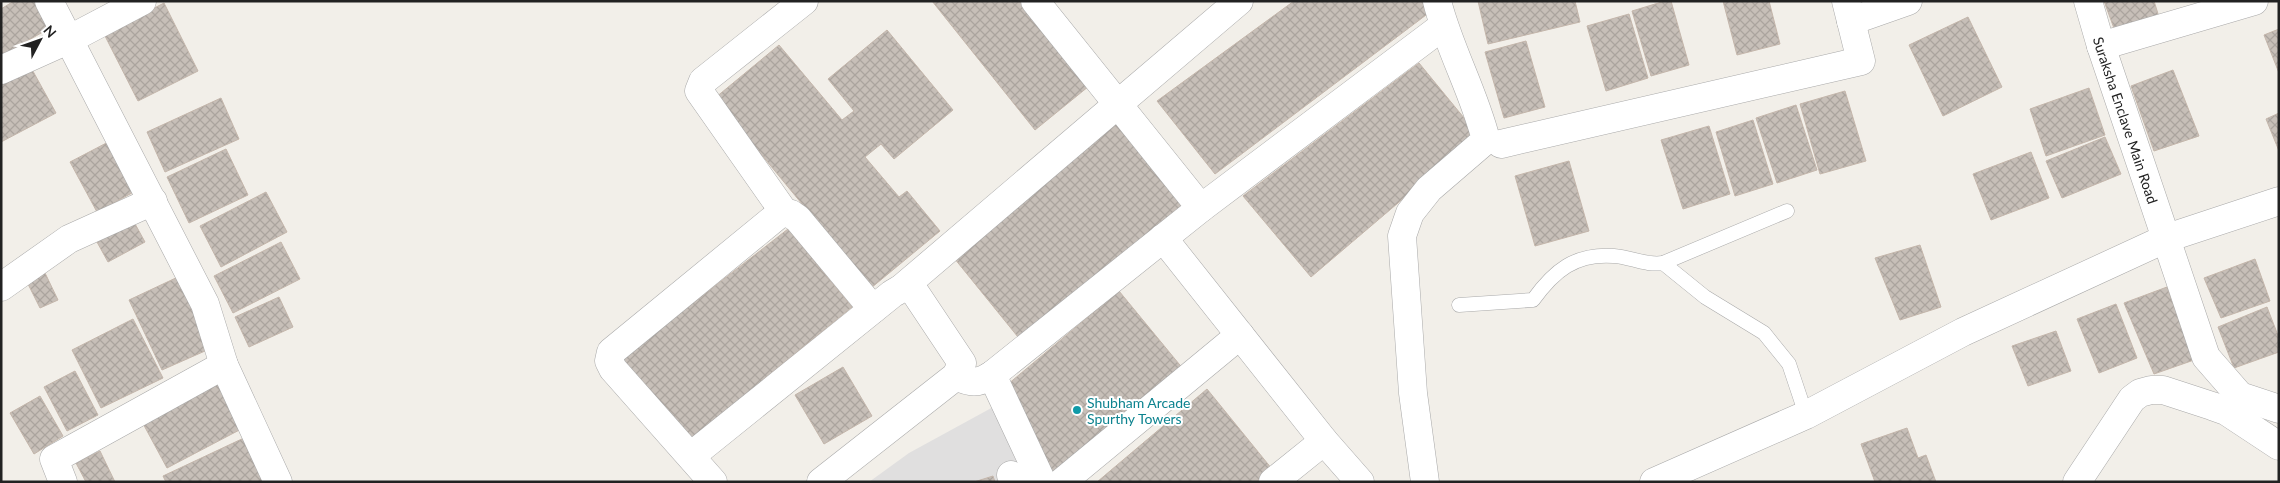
<svg xmlns="http://www.w3.org/2000/svg" width="2280" height="483" font-family="Lato,sans-serif">
  <style>
    .residential { fill: #e0dfdf }
    .building { fill: url(#building-cross-hatch); stroke: #c4b6ab }
    .lines { fill: none; stroke-linecap: round; stroke-linejoin: round }
    .service-casing { stroke: #a9a9a9; stroke-width: 15 }
    .minor-casing { stroke: #a9a9a9; stroke-width: 29 }
    .service { stroke: #fff; stroke-width: 14 }
    .minor { stroke: #fff; stroke-width: 28 }
    .culture-dot { fill: #0f9aa8; stroke: #fff; stroke-width: 2 }
    .labels { text-anchor: middle; dominant-baseline: central; stroke-width: 4; stroke-linejoin: round; paint-order: stroke }
    .street-label { font-size: 14px; fill: #222; stroke: #fff }
    .culture-label { font-size: 14px; fill: #0d838f; stroke: #fff; text-anchor: start }
  </style>
  <defs>
    <pattern id="building-cross-hatch" width="8" height="8" patternUnits="userSpaceOnUse" patternTransform="scale(1.25)"><rect width="8" height="8" fill="#c7bfb8"/><path d="M0 0l8 8M0 8l8-8" fill="none" stroke="#aba49e"/></pattern>
  </defs>
  <rect width="100%" height="100%" fill="#f2efe9"/>
  <polygon class="residential" points="995,406 1024,482 869,482 909,453"/>
  <g class="building">
    <polygon points="14,1 40,1 55,25 1,56 1,9"/>
    <polygon points="932,1 1023,1 1094,82 1035,130"/>
    <polygon points="1294,1 1422,1 1430,12 1215,174 1157,101"/>
    <polygon points="1478,1 1575,1 1580,22 1488,44"/>
    <polygon points="1665,1 1671,1 1689,65 1651,76 1632,11"/>
    <polygon points="1723,1 1769,1 1780,44 1737,55"/>
    <polygon points="2104,1 2154,1 2159,17 2115,31"/>
    <polygon points="164,3 198,71 138,101 104,34"/>
    <polygon points="1629,14 1648,78 1606,91 1587,26"/>
    <polygon points="1968,17 2002,87 1943,116 1909,45"/>
    <polygon points="2279,29 2279,73 2264,35"/>
    <polygon points="887,30 953,110 894,159 881,144 865,157 899,197 907,191 940,231 871,288 715,98 779,45 842,120 854,111 828,79"/>
    <polygon points="1526,41 1545,107 1504,118 1485,52"/>
    <polygon points="1419,63 1478,135 1311,277 1243,196"/>
    <polygon points="29,64 56,113 1,142 1,79"/>
    <polygon points="2173,70 2199,136 2154,151 2131,86"/>
    <polygon points="2089,88 2105,135 2046,156 2030,109"/>
    <polygon points="1845,91 1866,161 1820,174 1800,104"/>
    <polygon points="221,98 239,139 165,172 147,132"/>
    <polygon points="1796,105 1817,170 1777,183 1756,118"/>
    <polygon points="2279,113 2279,151 2266,119"/>
    <polygon points="1120,117 1188,202 1018,337 950,253"/>
    <polygon points="1753,120 1773,184 1735,196 1716,132"/>
    <polygon points="1709,126 1730,194 1683,209 1661,140"/>
    <polygon points="2105,137 2121,174 2062,198 2046,161"/>
    <polygon points="114,139 141,188 97,212 70,162"/>
    <polygon points="226,149 248,195 189,223 167,177"/>
    <polygon points="2031,152 2049,198 1991,220 1973,174"/>
    <polygon points="1569,161 1589,231 1535,246 1515,176"/>
    <polygon points="266,192 287,232 221,267 200,226"/>
    <polygon points="134,222 145,242 108,262 97,242"/>
    <polygon points="788,229 852,307 688,441 616,363"/>
    <polygon points="281,242 300,279 233,313 214,276"/>
    <polygon points="1920,245 1941,307 1900,320 1875,258"/>
    <polygon points="2255,259 2270,301 2221,318 2204,278"/>
    <polygon points="45,273 58,300 40,308 27,282"/>
    <polygon points="180,276 214,347 162,370 129,300"/>
    <polygon points="2167,287 2194,360 2154,374 2124,303"/>
    <polygon points="1119,291 1184,370 1054,481 1007,385"/>
    <polygon points="279,297 293,327 249,347 235,317"/>
    <polygon points="2116,304 2137,358 2099,373 2077,319"/>
    <polygon points="2267,307 2279,338 2279,352 2234,368 2218,327"/>
    <polygon points="133,319 163,378 101,408 72,350"/>
    <polygon points="2056,331 2071,371 2028,386 2012,346"/>
    <polygon points="843,367 872,416 824,444 795,395"/>
    <polygon points="75,371 98,415 67,431 44,387"/>
    <polygon points="221,376 247,426 167,468 140,418"/>
    <polygon points="1207,389 1272,469 1256,482 1097,482"/>
    <polygon points="40,396 63,436 34,454 10,413"/>
    <polygon points="1907,428 1918,458 1926,455 1936,482 1875,482 1861,444"/>
    <polygon points="246,437 267,482 166,482 163,476"/>
    <polygon points="100,451 115,482 86,482 76,463"/>
    <polygon points="993,476 995,482 974,482"/>
  </g>
  <g class="lines">
    <g class="service-casing">
      <g id="service">
        <polyline points="1663,263 1705,297 1764,333 1789,364 1806,415"/>
        <path d="M1459,305L1533,300C1554,271 1575,253 1614,256C1631,257 1646,266 1663,263L1787,211"/>
      </g>
    </g>
    <g class="minor-casing">
      <g id="minor">
        <polyline points="49,1 205,304 224,365 278,482"/>
        <polyline points="1035,1 1201,208"/>
        <path id="s1" d="M2088,1L2101,46L2206,357L2240,396L2279,409"/>
        <polyline points="1851,21 1908,1"/>
        <polyline points="2101,46 2254,1"/>
        <polyline points="1,70 70,39 142,1"/>
        <polyline points="1501,144 1861,61 1846,1"/>
        <polyline points="784,212 699,91 703,81 804,1"/>
        <polyline points="1163,238 1324,441 1360,482"/>
        <polyline points="1,287 69,239 153,201"/>
        <polyline points="902,288 1239,1"/>
        <polyline points="992,375 1042,482"/>
        <path d="M956,376C970,383 978,384 992,375L1201,208L1443,26"/>
        <path d="M691,456L892,294C900,289 905,285 914,291L962,363L956,376L821,482"/>
        <polyline points="1011,475 1014,482"/>
        <polyline points="63,482 54,459 224,365"/>
        <polyline points="713,482 613,369 609,361 611,352 777,216 784,212 791,214 798,219 873,309"/>
        <polyline points="1062,482 1240,335"/>
        <polyline points="1273,482 1324,441"/>
        <path d="M1425,482L1413,393L1402,236L1410,213L1429,189L1486,140C1474,92 1449,49 1437,1"/>
        <polyline points="1654,482 1806,415 1963,332 2167,238 2279,201"/>
        <polyline points="2077,482 2132,399 2140,393 2151,390 2163,390 2212,406 2226,411 2279,446"/>
      </g>
    </g>
    <use href="#service" class="service"/>
    <use href="#minor" class="minor"/>
  </g>
  <circle class="culture-dot" cx="1077" cy="410" r="5"/>
  <g class="labels">
    <g class="street-label">
      <text stroke="none"><textPath href="#s1" startOffset="125">Suraksha Enclave Main Road</textPath></text>
    </g>
    <g class="culture-label">
      <text x="1087" y="402">Shubham Arcade<tspan x="1087" dy="16">Spurthy Towers</tspan></text>
    </g>
  </g>
  <rect width="2280" height="483" fill="none" stroke="#222222" stroke-width="5"/>
  <g transform="translate(40 40) rotate(49)" stroke="#ffffff" stroke-width="4" paint-order="stroke">
  <path d="M0-4L9 19L0 12L-9 19Z" fill="#222222"/>
  <text y="-8" font-size="14" font-weight="bold" text-anchor="middle" fill="#222222">N</text>
  </g>
</svg>
